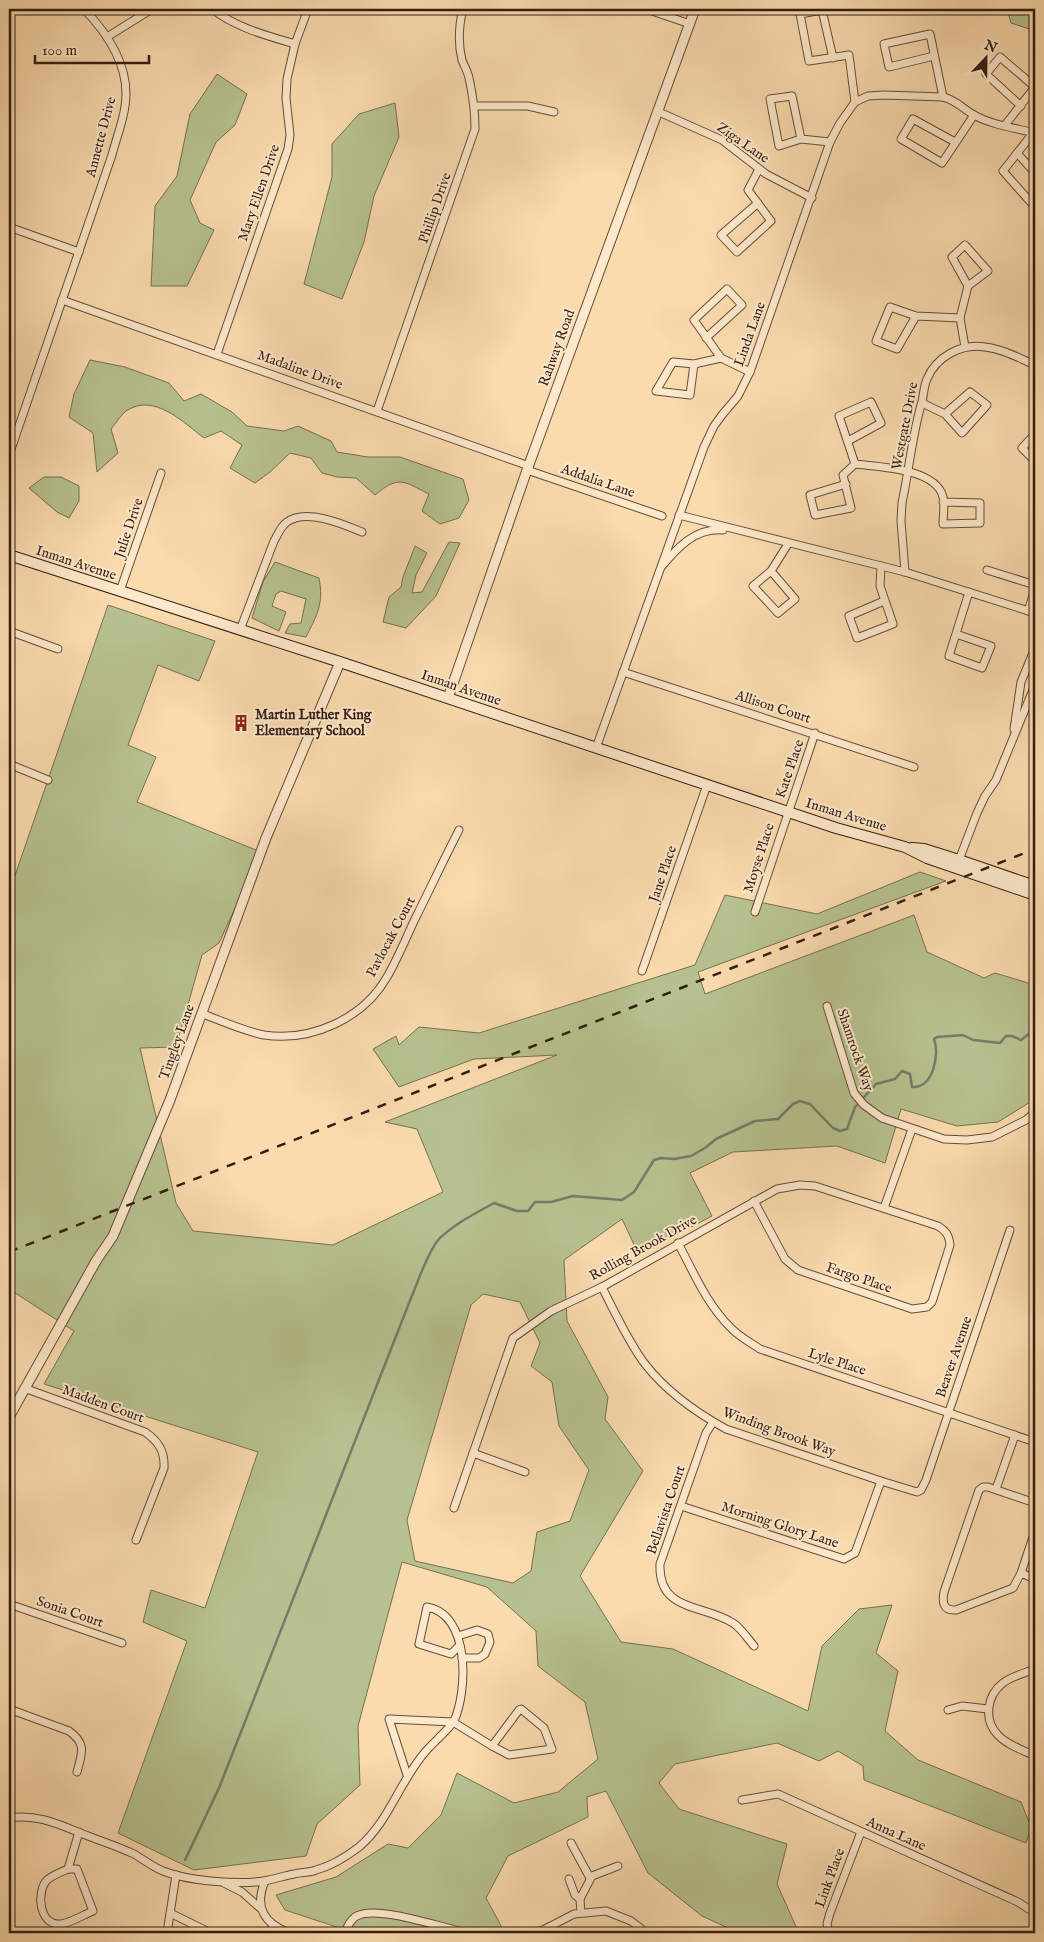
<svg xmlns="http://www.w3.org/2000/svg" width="1044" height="1942" font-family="'IM FELL English',serif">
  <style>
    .green { fill: #b7c18f; stroke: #766f52; fill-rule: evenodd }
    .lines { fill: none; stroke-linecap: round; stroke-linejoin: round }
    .stream { stroke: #747c6b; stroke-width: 2.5 }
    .minor-casing { stroke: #664c3a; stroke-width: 9 }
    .tertiary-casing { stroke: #664c3a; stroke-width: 11 }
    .secondary-casing { stroke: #341d14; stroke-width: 12 }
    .minor { stroke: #fce8ca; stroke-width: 7 }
    .tertiary { stroke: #fce8ca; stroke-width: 9 }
    .secondary { stroke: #fce8ca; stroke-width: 10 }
    .rail { stroke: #341d14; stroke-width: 2.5; stroke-dasharray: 9 9; stroke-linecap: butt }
    .labels { text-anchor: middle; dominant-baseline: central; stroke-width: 4; stroke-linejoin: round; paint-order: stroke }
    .street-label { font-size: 14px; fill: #341d14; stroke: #fce8ca }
    .poi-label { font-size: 14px; font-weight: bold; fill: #341d14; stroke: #fce8ca; text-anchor: start }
  </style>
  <rect width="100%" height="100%" fill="#fadbae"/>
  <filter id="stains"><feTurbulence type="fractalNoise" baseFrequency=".004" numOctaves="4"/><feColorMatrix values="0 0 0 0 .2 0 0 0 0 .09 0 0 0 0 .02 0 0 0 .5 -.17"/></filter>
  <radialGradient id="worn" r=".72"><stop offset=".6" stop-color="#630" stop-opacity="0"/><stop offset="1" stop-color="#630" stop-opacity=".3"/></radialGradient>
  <g class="green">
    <polygon points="1007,9 1035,9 1035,31 1011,23"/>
    <polygon points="217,74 247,94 235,125 216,142 190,200 200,223 214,230 187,286 151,286 155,206 177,176 190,114"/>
    <polygon points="395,103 399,137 374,196 364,242 342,299 304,284 332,177 332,144 359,114"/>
    <path d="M90,360L125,367L169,383L184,401L201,394L232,412L247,426L284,431L298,426L331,441L337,452L368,457H400L463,479L469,500L459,518L440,524L422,511L429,494C403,481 399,475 375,495L356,478L337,477L322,473L311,458L290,453L270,472L255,483L230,468L242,445L221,431L204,438C184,423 154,392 126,411C121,415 116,423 111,429L118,453L97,472L93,433L69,417L74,394Z"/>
    <polygon points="44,477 61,477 79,486 79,501 69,518 57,512 29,488"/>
    <polygon points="449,542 460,543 436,596 406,628 383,622 389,597 401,587 403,577 415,546 427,553 416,575 412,593 422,592"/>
    <path d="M275,562L319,578C324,604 317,615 306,637L285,633L290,624L301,623L306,599L281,591L276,594L272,606L286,612L279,631L252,618L263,582Z"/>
    <path d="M108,605L215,641L199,681L158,665L128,745L156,757L137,802L261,852L219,943L202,955L176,1047L140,1048L176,1203L193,1231L333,1245L443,1192L417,1129L385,1122L557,1055L474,1059L399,1087L373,1049L396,1036L399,1045L419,1027L479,1033L695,965L725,895L817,914L920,872L946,881L698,972L705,994L914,915L927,952L984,978L995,973L1035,985V1099L998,1122L957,1126L901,1109L885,1163L837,1146L733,1152L690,1173L712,1216L639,1255L622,1219L564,1260L567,1321L608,1397L605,1419L643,1471L580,1576L621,1642L673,1649L808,1711L822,1646L859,1609L892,1605L876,1653L898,1671L885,1731L918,1760L1021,1802L1031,1827L1026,1843L864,1780L863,1766L838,1751L819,1761L777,1743L675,1764L659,1783L679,1809L787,1844L777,1884L798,1931L815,1933H739L702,1916L648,1873L606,1791L587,1797L588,1817L508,1856L486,1898L505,1933H355L285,1910L276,1895L336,1877L388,1844L408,1848L441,1815L457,1773L514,1803L558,1792L598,1759L585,1702L538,1666L536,1631L487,1587L402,1562L358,1726L360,1785L317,1824L306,1856L194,1870L118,1833L187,1641L143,1622L151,1590L205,1608L258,1452L44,1384L74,1331L9,1289V893ZM483,1294L520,1302L540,1343L531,1366L552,1382L559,1426L589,1470L570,1521L537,1532L531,1571L513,1583L415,1561L407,1520L471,1305Z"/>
  </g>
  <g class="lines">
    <path class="stream" d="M185,1860L219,1788L411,1298C418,1282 428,1251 439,1239C454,1224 476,1213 494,1203L517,1211H528L535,1202H551L573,1196L622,1200L634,1192L654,1160L661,1158L674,1159L691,1156L705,1148L716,1139L755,1121L778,1119L793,1104L800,1101L810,1104L833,1128L840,1131L847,1129L855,1107L876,1084L895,1079L902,1071L910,1074L912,1087C933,1089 940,1054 934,1039L937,1037L963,1035L973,1040L1000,1043L1006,1036H1012L1021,1040L1030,1033L1035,1024"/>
    <g class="minor-casing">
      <g id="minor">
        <path d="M212,9C237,28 265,35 295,44"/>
        <polyline points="646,9 690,24"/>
        <polyline points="107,37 152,9"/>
        <polyline points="934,56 889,67 884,44 930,34 943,97"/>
        <polyline points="833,58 822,10 800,14 809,61 849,55 855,102"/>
        <polyline points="475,106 528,106 554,112"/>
        <polyline points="659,112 722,140 766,174 812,198"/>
        <polyline points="1005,125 1035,87 1000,57 986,74 1021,106"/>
        <polyline points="1033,133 1003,171 1034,206 1035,205"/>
        <polyline points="801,139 779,146 770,99 792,96 801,139 830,142"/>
        <polyline points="955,142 913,119 901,139 942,163 974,115"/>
        <polyline points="1017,153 1035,173"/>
        <polyline points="758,203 721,235 737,252 771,221 748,190 759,169"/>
        <polyline points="9,227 79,252"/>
        <polyline points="62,300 529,466"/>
        <polyline points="916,316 897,349 876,341 890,307 916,316 960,318 965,347"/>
        <polyline points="960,318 968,286 952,257 965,245 988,271 968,286"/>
        <polyline points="706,338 742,305 727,289 694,320 721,358 750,372"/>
        <polyline points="217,354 288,149 290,135 286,98 287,79 295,44 308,9"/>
        <polyline points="694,364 673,362 656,391 690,395 694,364 721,358"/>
        <polyline points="922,403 945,414 962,433 987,405 970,392 945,414"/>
        <path d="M377,411L475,129C475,112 473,96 469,78C468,72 464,66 462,60C458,44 459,25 463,9"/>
        <polyline points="1035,434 1022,448 1035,461"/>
        <path d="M848,441L881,423L871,402L839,416L855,464C878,467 936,468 943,497C945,505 943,516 943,524L980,523V503L943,502"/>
        <path d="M9,455L112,155C116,139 123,122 125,106C131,68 109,35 84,9"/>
        <polyline points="527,470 662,516"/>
        <polyline points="846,484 810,495 815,515 851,508 843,475 855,464"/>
        <polyline points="679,515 905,572 1035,613"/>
        <path d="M662,566C678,547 695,528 723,530"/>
        <polyline points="881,566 880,586 893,624 857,638 849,616 884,601"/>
        <polyline points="987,570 1035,585"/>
        <polyline points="771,571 795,599 778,613 753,586 771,571 788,544"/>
        <path d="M905,572L901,521L902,503C909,470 912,437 921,405C924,397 923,388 927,379C936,357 961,343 985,347C1003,349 1019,358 1035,365"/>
        <polyline points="120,591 161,473"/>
        <polyline points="1028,611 1035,589"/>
        <path d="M240,630L274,541C278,534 281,526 287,522C306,508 343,524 362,532"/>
        <polyline points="9,631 58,649"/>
        <polyline points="956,634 991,646 982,668 949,656 969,592"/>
        <polyline points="623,672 914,767"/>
        <polyline points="1014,729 1021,682 1035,648"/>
        <path d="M596,748L704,447L714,426L722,415L738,396L750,372L830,142L840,123L855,102L868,96L884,95L943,97C956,100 963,109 974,115C992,125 1015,128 1035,133"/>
        <polyline points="9,764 48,780"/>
        <polyline points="959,860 977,813 985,796 996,780 1035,685"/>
        <polyline points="755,912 815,733"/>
        <polyline points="642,971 707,785"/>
        <polyline points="827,1006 854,1093 864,1105 882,1118 944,1139 967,1140 992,1137 1026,1120 1035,1112"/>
        <path d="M203,1014C222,1021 243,1031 264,1035C311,1042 363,1019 387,977C398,958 406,938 415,919C430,889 444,859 459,830"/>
        <polyline points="884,1208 912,1129"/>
        <path d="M678,1243C694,1273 707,1305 732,1329C740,1337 751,1343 760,1349L1035,1442"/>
        <path d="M602,1287C614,1311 629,1343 645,1364C666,1391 697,1413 726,1429L881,1481L917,1492L921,1490L926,1480L1010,1230"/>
        <path d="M24,1388L145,1432C158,1441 165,1451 164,1468L136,1540"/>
        <path d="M713,1422L706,1433L660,1564C658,1612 703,1604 733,1623C741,1628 748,1639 754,1646"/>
        <polyline points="473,1453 525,1472"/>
        <polyline points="996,1489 1015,1435"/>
        <path d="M1035,1503L988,1487H983L979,1490L944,1592C942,1602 943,1611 956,1610L1013,1588L1021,1573L1035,1531"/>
        <polyline points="681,1506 844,1559 855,1553 881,1481"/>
        <path d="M454,1508L513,1338L551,1311L602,1287L777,1189L800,1185L815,1186L938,1226C946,1231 949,1235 950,1245L932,1302L927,1307L912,1309L798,1270L785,1259L754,1201"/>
        <polyline points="1021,1573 1035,1579"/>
        <polyline points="9,1604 122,1643"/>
        <polyline points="458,1636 477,1630 488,1634 490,1642 485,1654 479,1658 462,1658"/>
        <path d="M1035,1669C1025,1673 1012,1676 1003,1683C987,1695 983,1720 998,1735C1007,1745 1023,1750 1035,1756"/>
        <path d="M9,1709L69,1731C87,1744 82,1753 77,1772"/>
        <polygon points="521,1709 544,1728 552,1749 509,1755 492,1746 519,1710"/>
        <polyline points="948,1710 962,1706 988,1709"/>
        <polyline points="407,1775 389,1719 453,1722 492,1746"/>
        <polyline points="742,1800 778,1794 1018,1902 1035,1913"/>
        <path d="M9,1818C38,1813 62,1826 88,1836C104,1842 119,1847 134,1854C144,1860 153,1867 163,1871C188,1881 238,1885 264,1881C274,1879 284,1876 294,1874C301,1872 309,1873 316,1870C331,1866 346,1857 359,1847C389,1822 400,1780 426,1751C432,1744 450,1728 454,1721C468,1690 470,1614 427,1607L419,1644L451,1654L459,1646"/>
        <polyline points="571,1843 590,1878"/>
        <path d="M68,1869H77L93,1911C85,1914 68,1924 60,1924C39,1925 36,1892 47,1880C53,1875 61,1872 68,1869Z"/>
        <polyline points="68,1869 79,1832"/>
        <polyline points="569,1879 575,1895 580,1899 581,1913"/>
        <path d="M265,1881C254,1907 264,1924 290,1933"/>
        <polyline points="224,1883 242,1892 260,1908"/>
        <polyline points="580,1899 592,1876 618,1866"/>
        <polyline points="170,1913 211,1933"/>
        <polyline points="167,1933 176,1875"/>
        <polyline points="269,1933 274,1925"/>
        <path d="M345,1933C347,1927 350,1921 355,1917C376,1903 446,1930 470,1933"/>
        <polyline points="532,1933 543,1930 574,1914 606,1911 631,1921 647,1933"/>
        <polyline points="829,1933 827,1924 830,1913 861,1832"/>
      </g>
    </g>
    <g class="tertiary-casing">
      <g id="tertiary">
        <polyline points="448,698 527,470 695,9"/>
        <polyline points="9,1417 96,1261 113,1236 170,1100 266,838 340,662"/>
      </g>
    </g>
    <g class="secondary-casing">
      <g id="secondary">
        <polyline points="9,555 340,662 836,828 905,847 927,858 1035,895"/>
        <polyline points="912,848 924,849 959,860 1035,886"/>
      </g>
    </g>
    <use href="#minor" class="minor"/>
    <use href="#tertiary" class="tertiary"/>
    <use href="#secondary" class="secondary"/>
    <polyline class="rail" points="9,1252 1035,849"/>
  </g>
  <defs>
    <g id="building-bare" transform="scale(1.35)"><path d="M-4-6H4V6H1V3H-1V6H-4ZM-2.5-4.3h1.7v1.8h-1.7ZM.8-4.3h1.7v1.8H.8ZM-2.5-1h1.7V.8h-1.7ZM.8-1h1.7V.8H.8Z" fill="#8f2418" stroke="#fce8ca" stroke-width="2.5" paint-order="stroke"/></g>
  </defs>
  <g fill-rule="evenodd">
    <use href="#building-bare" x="241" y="723"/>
  </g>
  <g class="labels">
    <g class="street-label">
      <text transform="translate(101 137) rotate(-75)">Annette Drive</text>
      <text transform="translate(743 143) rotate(35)">Ziga Lane</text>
      <text transform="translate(259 193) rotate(-71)">Mary Ellen Drive</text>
      <text transform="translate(435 208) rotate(-71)">Phillip Drive</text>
      <text transform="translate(750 334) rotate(-70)">Linda Lane</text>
      <text transform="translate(557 348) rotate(-70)">Rahway Road</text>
      <text transform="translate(300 370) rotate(20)">Madaline Drive</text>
      <text transform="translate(905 426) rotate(-79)">Westgate Drive</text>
      <text transform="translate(598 481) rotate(19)">Addalia Lane</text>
      <text transform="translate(129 528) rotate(-71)">Julie Drive</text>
      <text transform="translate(76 563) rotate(18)">Inman Avenue</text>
      <text transform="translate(461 688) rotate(19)">Inman Avenue</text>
      <text transform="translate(773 707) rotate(18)">Allison Court</text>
      <text transform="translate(790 769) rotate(-71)">Kate Place</text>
      <text transform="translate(846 815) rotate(17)">Inman Avenue</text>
      <text transform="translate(759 858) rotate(-72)">Moyse Place</text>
      <text transform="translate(663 874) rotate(-71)">Jane Place</text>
      <text transform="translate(391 937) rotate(-62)">Pavlocak Court</text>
      <text transform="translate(177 1042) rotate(-70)">Tingley Lane</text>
      <text transform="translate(855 1050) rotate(71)">Shamrock Way</text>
      <text transform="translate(643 1248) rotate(-29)">Rolling Brook Drive</text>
      <text transform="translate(859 1278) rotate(19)">Fargo Place</text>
      <text transform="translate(954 1357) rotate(-71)">Beaver Avenue</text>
      <text transform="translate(837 1362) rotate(18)">Lyle Place</text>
      <text transform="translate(103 1404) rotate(20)">Madden Court</text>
      <text transform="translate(779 1432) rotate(20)">Winding Brook Way</text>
      <text transform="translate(666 1510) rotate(-71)">Bellavista Court</text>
      <text transform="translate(780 1525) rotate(18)">Morning Glory Lane</text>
      <text transform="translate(70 1612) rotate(19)">Sonia Court</text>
      <text transform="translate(896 1834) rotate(24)">Anna Lane</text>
      <text transform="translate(830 1878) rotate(-70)">Link Place</text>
    </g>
    <g class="poi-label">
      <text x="255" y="715">Martin Luther King<tspan x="255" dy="16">Elementary School</tspan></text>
    </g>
  </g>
  <rect width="1044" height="1942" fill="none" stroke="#fadbae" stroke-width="30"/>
  <rect x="10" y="10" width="1024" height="1922" fill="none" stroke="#341d14" stroke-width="2.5"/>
  <rect x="15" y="15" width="1014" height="1912" fill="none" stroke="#341d14"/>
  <g transform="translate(986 58) rotate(22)" stroke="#fce8ca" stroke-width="4" paint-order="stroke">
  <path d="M0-4L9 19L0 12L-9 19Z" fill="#341d14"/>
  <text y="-8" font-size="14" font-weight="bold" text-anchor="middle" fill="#341d14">N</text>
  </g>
  <path d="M35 55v8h114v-8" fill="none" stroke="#341d14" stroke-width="2.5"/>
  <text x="42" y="55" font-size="15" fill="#341d14" stroke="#fce8ca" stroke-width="4" paint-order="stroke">100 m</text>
  <rect width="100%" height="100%" filter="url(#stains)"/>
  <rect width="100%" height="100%" fill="url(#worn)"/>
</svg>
